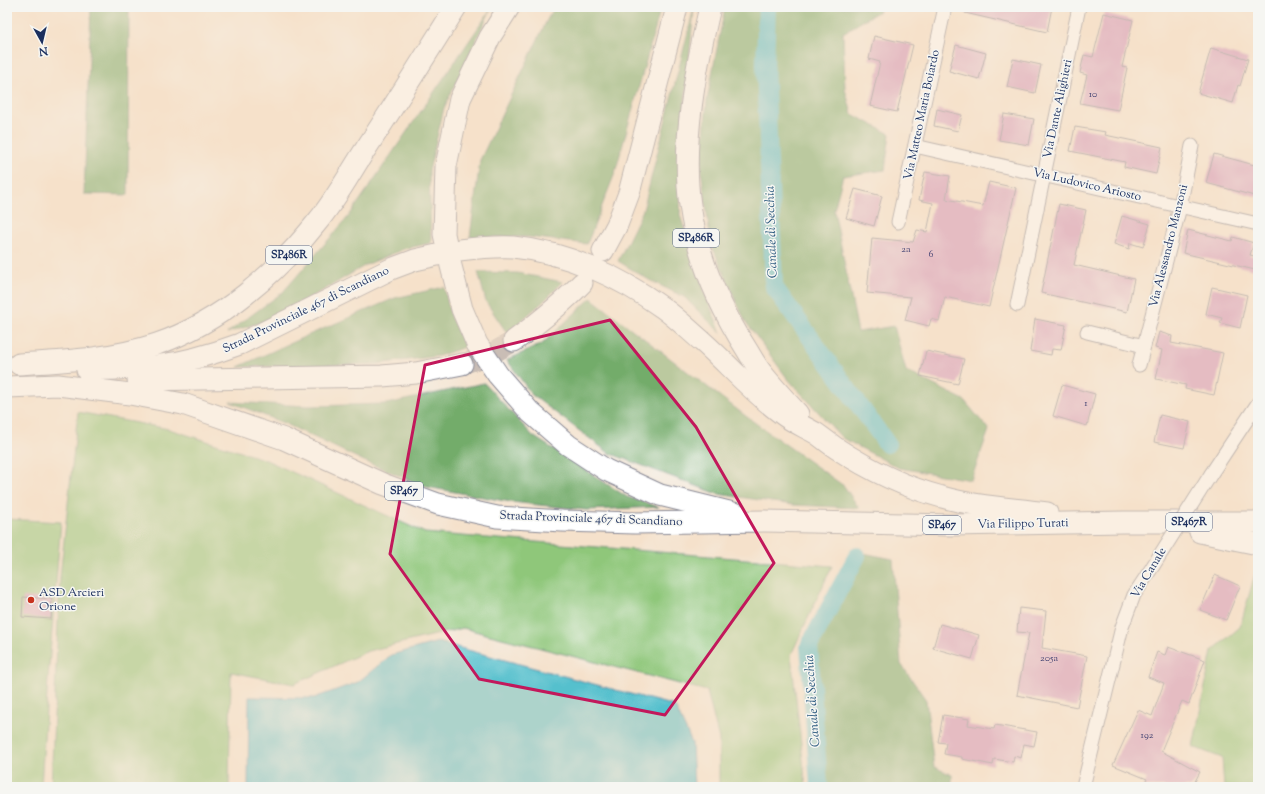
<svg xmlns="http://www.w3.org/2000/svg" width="1265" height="794" font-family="'Sorts Mill Goudy',serif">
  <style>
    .green { fill: #8fc77a; stroke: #557b6c }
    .forest { fill: #73ac6a; stroke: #476e64 }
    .water { fill: #54c0cd; stroke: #387896 }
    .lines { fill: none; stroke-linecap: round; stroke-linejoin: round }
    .canal { stroke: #54c0cd; stroke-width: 18 }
    .building { fill: #d08eb9 }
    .primary-tunnel { stroke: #c9bdb5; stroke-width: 21; stroke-dasharray: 21 10; stroke-linecap: butt }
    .minor-casing { stroke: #888894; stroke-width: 15 }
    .primary-casing { stroke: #888894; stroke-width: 23 }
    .minor { stroke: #fff; stroke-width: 13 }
    .primary { stroke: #fff; stroke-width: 21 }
    .minor-bridge-casing { stroke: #888894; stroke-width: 15; stroke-linecap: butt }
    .minor-bridge { stroke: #fff; stroke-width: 13 }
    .marked { fill: none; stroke: #c2185b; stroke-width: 3; stroke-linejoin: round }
    .poi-dot { fill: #c8321e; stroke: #f6f6f2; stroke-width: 1.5 }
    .labels { text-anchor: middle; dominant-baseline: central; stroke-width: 3; stroke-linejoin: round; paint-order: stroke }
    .number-label { font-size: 10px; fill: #484775 }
    .shield { fill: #f6f6f2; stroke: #5d6b8a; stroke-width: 1 }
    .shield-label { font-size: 11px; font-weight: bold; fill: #1b2f5e }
    .street-label { font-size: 12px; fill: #1b2f5e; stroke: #f6f6f2 }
    .poi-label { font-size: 12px; fill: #1b2f5e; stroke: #f6f6f2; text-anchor: start }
    .water-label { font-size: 13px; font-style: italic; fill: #2c5a7f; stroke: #f6f6f2 }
  </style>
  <rect width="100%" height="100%" fill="#f6f6f2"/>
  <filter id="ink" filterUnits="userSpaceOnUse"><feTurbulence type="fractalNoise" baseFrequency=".025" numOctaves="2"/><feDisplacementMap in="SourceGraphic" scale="8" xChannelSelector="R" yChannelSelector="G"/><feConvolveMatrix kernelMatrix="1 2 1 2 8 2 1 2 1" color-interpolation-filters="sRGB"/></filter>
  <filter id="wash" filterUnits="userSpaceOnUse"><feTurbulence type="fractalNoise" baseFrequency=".012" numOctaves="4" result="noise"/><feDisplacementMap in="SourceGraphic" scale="16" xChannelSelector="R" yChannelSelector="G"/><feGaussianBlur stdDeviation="0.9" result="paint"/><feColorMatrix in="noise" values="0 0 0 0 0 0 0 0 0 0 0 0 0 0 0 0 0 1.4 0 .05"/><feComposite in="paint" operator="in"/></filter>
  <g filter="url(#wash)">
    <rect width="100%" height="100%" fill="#f5e1cb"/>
    <g class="green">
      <polygon points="78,412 169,429 266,460 425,533 832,566 791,655 806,787 719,787 719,739 707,691 463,628 368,651 294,684 231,672 229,787 51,787 60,577"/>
      <polygon points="7,519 61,522 48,678 41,787 7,787"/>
      <polygon points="1258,564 1258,787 1224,787 1222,758 1193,747 1212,651 1240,627"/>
    </g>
    <g class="forest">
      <polygon points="91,7 129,7 128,195 84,194"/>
      <polygon points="555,7 661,7 615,173 587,244 528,237 470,237 480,160 548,18"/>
      <polygon points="725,7 879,7 879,11 843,33 845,89 852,114 890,134 885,170 843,176 834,210 858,332 894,326 906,371 964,400 989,430 971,480 899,468 842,438 787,378 745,321 711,244 701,169 707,100"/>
      <polygon points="694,8 683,124 680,215 706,296 721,333 684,297 649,280 618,261 643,210"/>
      <polygon points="491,9 444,108 429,171 431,243 404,249 366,265 322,291 262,322 227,333 283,292 349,216"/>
      <polygon points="478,272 518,273 563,282 544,301 507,333 486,302"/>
      <polygon points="444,287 451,318 465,347 439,356 376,364 238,367 306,336 395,298"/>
      <polygon points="591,298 747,417 844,486 859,508 793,505 718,494 609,453 532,395 507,360 542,344"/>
      <polygon points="484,383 533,436 627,497 659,507 586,510 511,502 427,487 364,461 286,424 230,402 308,406 386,404"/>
      <polygon points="863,553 893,559 901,664 926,700 934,767 952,775 952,787 826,787 816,646"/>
    </g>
    <polygon class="water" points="438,642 675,706 692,743 694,787 248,787 249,697 314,698 358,682 391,655"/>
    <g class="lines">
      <g class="canal">
        <polyline points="767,7 765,64 774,287 887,444"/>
        <polyline points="819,787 809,646 857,556"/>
      </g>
    </g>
    <g id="blocks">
      <g class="building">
        <polygon points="965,7 1052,7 1047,32 965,13"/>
        <polygon points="1104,13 1133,20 1122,67 1127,68 1118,110 1080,103 1087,75 1080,73 1084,55 1093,57"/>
        <polygon points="874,36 913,45 897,112 870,106 880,62 869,59"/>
        <polygon points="956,45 986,53 979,79 949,71"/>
        <polygon points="1211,48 1248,59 1240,86 1238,85 1233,103 1198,93"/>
        <polygon points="1013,59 1041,65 1035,93 1007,87"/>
        <polygon points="937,109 962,115 958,131 934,126"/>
        <polygon points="1004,114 1034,119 1029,145 999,140"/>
        <polygon points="1075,127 1106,132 1105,135 1162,147 1156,174 1124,167 1125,162 1070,151"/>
        <polygon points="1214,154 1258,166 1258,197 1206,183"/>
        <polygon points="925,172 950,176 946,199 983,206 989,182 1016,188 989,307 945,297 939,321 931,319 929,326 905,320 911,297 867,293 872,238 913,242 917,230 927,232 933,203 919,200"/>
        <polygon points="855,189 882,196 874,226 846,218"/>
        <polygon points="1059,204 1086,210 1074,265 1134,279 1127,312 1041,293"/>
        <polygon points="1122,216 1150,224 1143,247 1130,243 1129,249 1114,244"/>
        <polygon points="1188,230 1232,241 1233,237 1254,243 1250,255 1258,257 1255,270 1183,253"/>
        <polygon points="1212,287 1247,295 1240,328 1220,323 1222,318 1206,314"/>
        <polygon points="1035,319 1066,325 1061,350 1052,349 1051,355 1030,351"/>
        <polygon points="1159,332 1172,336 1171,343 1223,353 1214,395 1185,389 1186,385 1156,379 1162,350 1155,348"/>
        <polygon points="926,351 964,359 958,384 920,376"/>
        <polygon points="1062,385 1095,394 1087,426 1053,416"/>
        <polygon points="1160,415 1190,422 1184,448 1154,442"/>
        <polygon points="1215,575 1240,586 1226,620 1200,610"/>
        <polygon points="23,597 52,599 51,619 22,617"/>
        <polygon points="1019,608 1046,611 1042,648 1087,656 1077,707 1017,695 1029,633 1017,632"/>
        <polygon points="940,624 979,635 972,659 933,648"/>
        <polygon points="1168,647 1205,660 1189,704 1182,701 1161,751 1200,772 1192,787 1143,787 1147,779 1113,765 1138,710 1152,716 1164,683 1148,677 1157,652 1165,655"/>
        <polygon points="943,715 969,719 968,725 994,729 995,725 1037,732 1034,746 1024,744 1021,758 1014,756 1013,762 994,759 993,765 962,759 962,757 944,754 946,743 938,742"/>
      </g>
    </g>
  </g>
  <g filter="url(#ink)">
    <use href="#blocks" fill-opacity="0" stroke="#888894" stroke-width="1"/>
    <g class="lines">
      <polyline class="primary-tunnel" points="462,364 489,355 514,341"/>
      <g class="minor-casing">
        <g id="minor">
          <polyline points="915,146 1258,224"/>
          <polyline points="898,222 945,7"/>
          <polyline points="1017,305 1079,7"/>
          <polyline points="1087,332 1144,346"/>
          <polyline points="1139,365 1180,207 1192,146"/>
          <polyline points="1211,474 1258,403"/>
          <polyline points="1083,787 1122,627 1134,595 1153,566"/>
        </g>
      </g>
      <g class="primary-casing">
        <g id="primary">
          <polyline points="509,7 490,37 460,99 446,166 444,234 451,266 462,309 477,344 498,375 530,412 568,445 606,470 660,495 737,514"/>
          <path d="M710,7C696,67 681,143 690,205C697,257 719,306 747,350C752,358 756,366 762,373C773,387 786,401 798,414"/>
          <path d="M459,250C477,248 495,246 513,247C566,252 620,277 663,308C677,318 690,331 703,342C731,367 755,395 785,416C795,423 807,428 817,434C824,439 830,444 836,448C868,469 904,487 942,497C976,507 1012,508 1047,513"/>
          <polyline points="603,251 617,225 629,193 677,7"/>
          <path d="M514,341C538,323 561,305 582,283"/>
          <path d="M19,364C65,361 112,359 157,344C221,322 276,274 318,221C336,199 350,173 365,150C396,103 426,55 456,7"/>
          <path d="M87,370C110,369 133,369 156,366C185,362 213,354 240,344L391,269L415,260L437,255"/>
          <polyline points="138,380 382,376 416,373 462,364"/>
          <polyline points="7,387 58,385 130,394 183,404 284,439 383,484 438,504 497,517 562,521 635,523 765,521 950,525 1124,522 1258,522"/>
          <polyline points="1200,532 1258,544"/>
        </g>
      </g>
      <use href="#minor" class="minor"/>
      <use href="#primary" class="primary"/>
      <g class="minor-bridge-casing">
        <polyline id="minor-bridge" points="1153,566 1211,474"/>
      </g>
      <use href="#minor-bridge" class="minor-bridge"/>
    </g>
  </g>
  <path d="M0 0H1265V794H0ZM610,320L696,427L774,563L665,715L479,679L390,554L425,365Z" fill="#f5e1cb" fill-opacity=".55" fill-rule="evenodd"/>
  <path class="marked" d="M610,320L696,427L774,563L665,715L479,679L390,554L425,365Z"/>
  <circle class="poi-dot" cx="31" cy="600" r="4"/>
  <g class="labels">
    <g class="number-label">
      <text x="1093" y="94">10</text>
      <text x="906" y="249">2a</text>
      <text x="931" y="254">6</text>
      <text x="1086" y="403">1</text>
      <text x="1049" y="658">205a</text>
      <text x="1147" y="735">192</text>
    </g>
    <g class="shield">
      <rect x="673" y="229" width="46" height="18" rx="3"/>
      <rect x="266" y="246" width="46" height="18" rx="3"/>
      <rect x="385" y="482" width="38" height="18" rx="3"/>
      <rect x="1166" y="513" width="46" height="18" rx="3"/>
      <rect x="923" y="516" width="38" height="18" rx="3"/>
    </g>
    <g class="shield-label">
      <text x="696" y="238">SP486R</text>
      <text x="289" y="255">SP486R</text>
      <text x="404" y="491">SP467</text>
      <text x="1189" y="522">SP467R</text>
      <text x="942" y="525">SP467</text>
    </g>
    <g class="street-label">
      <text transform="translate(1058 109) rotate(-78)">Via Dante Alighieri</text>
      <text transform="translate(922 115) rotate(-78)">Via Matteo Maria Boiardo</text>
      <text transform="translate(1087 185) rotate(13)">Via Ludovico Ariosto</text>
      <text transform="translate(1169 246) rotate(-76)">Via Alessandro Manzoni</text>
      <text transform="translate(306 310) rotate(-26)">Strada Provinciale 467 di Scandiano</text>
      <text transform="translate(591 519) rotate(2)">Strada Provinciale 467 di Scandiano</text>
      <text transform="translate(1023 524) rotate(-1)">Via Filippo Turati</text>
      <text transform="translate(1149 573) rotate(-59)">Via Canale</text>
    </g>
    <g class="poi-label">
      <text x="39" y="593">ASD Arcieri<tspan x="39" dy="14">Orione</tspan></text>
    </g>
    <g class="water-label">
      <text transform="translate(772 232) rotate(-92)">Canale di Secchia</text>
      <text transform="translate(813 701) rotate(-94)">Canale di Secchia</text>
    </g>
  </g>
  <rect width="1265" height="794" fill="none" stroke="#f6f6f2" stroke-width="24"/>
  <g transform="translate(42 42) rotate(172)" stroke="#f6f6f2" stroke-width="3" paint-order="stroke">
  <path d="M0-3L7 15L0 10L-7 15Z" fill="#1b2f5e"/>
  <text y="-6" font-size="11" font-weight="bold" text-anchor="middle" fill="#1b2f5e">N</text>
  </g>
</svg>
